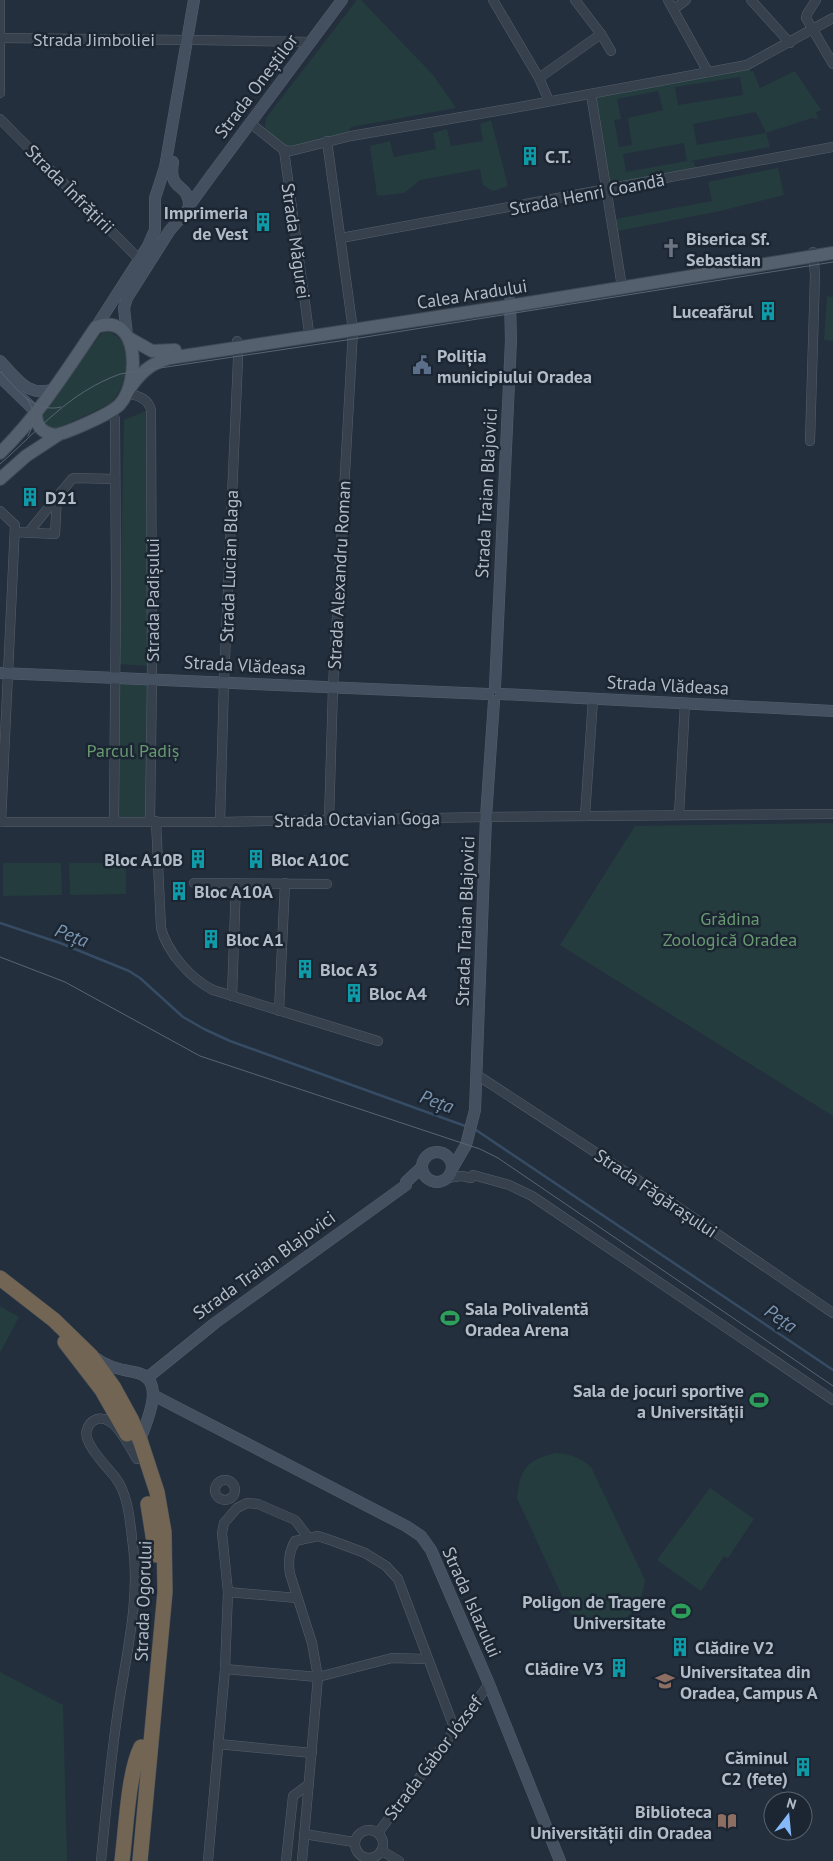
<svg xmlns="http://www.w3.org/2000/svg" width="833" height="1861" font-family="'PT Sans',sans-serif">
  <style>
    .green { fill: #253c3e; fill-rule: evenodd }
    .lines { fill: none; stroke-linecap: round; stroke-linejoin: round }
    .stream { stroke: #364c64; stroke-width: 2.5 }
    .street-casing { stroke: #555f6b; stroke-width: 10 }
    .secondary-casing { stroke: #555f6b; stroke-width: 12 }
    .primary-casing { stroke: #404a56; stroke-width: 14 }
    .highway-casing { stroke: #424c58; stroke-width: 16 }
    .street { stroke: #36414d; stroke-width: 9 }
    .secondary { stroke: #445060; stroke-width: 11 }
    .primary { stroke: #54606d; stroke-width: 12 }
    .highway { stroke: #736553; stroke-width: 15 }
    .tram { stroke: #586574; stroke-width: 1 }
    .labels { text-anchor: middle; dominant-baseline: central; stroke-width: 5; stroke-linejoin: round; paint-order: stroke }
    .street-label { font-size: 18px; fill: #b2bcc8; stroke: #1c2632 }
    .poi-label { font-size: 18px; font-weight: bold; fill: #b2bcc8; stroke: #1c2632; text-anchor: start }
    .park-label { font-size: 18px; fill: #689a71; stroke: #1c2632 }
    .water-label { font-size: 19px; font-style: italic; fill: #7994b1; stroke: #1c2632 }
  </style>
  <rect width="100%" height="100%" fill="#232f3d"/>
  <g class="green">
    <polygon points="357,0 361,0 433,75 456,108 351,127 348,134 287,148 265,128 266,118"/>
    <path d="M747,65L751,72L753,71L760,88L795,71L821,110L816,112L818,119L812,118L766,133L770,147L690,161L694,162L697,173L607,190L591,94ZM740,77L743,95L678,105L675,87ZM658,91L663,110L628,118L632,145L619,147L614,120L621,119L617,99ZM756,112L766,133L697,145L693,124ZM684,143L687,161L626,172L623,154Z"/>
    <polygon points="491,120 508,186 493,191 483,185 480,169 420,180 404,193 377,196 370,146 390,141 394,157 436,149 433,133 447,129 451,146 483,141 480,124"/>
    <polygon points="778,168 784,195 720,211 618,231 616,219 712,201 708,182"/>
    <polygon points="827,296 833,297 833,341 824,340"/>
    <path d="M106,331C140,341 128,385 110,404L56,429L47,426L41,419L42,411L101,334Z"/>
    <polygon points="148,410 147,666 119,664 124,420"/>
    <polygon points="115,677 152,678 150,821 114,821"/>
    <polygon points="833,823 833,1116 560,945 635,826"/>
    <polygon points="3,863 61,863 62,895 3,896"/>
    <polygon points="69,863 126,863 126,894 70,895"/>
    <polygon points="0,1306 19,1317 0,1353"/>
    <path d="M556,1453C571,1454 579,1457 591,1467L645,1580C639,1624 606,1637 570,1613L517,1498C520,1468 527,1460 556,1453Z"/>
    <polygon points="710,1488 754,1519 728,1558 724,1556 701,1591 657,1560"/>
    <polygon points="0,1672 63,1705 67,1861 0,1861"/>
  </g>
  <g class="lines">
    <g class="stream">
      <polyline points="0,923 60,943 129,971 140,978 183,1017 204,1029 230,1041 468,1127"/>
      <polyline points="473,1128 833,1370"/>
    </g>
    <g class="street-casing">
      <g id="street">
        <polyline points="493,0 539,78"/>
        <polyline points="575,0 601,34 611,51"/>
        <polyline points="668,0 708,72"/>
        <polyline points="751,0 790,43"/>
        <polyline points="816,0 807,14 806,18 833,64"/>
        <polyline points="674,9 686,0"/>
        <polyline points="0,38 187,40"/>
        <polyline points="195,40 311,42"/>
        <polyline points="0,93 0,0"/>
        <polyline points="591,94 622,287"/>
        <polyline points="549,101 539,78 601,34"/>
        <polyline points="0,119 139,259"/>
        <polyline points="250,123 284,150 291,151 351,136 508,109 747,65 833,18"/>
        <polyline points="327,141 353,330 333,687 329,820"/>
        <polyline points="284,150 309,332"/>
        <polyline points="341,238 833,147"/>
        <path d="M127,393C138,396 148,398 151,410L152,678L150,821"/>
        <polyline points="109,413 115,419 116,586 114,821"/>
        <polyline points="810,441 815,275 813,252"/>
        <polyline points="0,511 15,525 1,822"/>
        <polyline points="15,532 55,534 57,497 72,479 74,478 115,479"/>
        <polyline points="28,533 57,497"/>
        <polyline points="679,815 685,703"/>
        <polyline points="585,816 593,699"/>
        <path d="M156,821L161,928C167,952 191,979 213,990L378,1041"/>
        <polyline points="0,822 220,822 486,817 833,814"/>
        <polyline points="220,822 224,681 238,359 237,341"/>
        <polyline points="194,883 327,884"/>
        <polyline points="232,996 236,883"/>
        <polyline points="279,1011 285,883"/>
        <polyline points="477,1075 647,1186 833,1313"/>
        <polyline points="447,1178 462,1176 471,1178 473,1175 509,1185 532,1196 833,1400"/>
        <circle cx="225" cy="1490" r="10"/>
        <polyline points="228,1592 297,1598"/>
        <polyline points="225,1669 318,1677 392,1658 426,1659"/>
        <polyline points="218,1744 312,1753"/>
        <circle cx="369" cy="1844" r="14"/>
        <polyline points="378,1833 489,1684"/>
        <polyline points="304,1834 354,1842"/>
        <polyline points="382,1851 399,1861"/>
        <path d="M101,1861C106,1808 111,1756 119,1703C127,1651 140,1598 133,1546C130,1523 129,1495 115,1477C107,1467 82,1442 87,1430C88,1425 92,1421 97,1419C115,1414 129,1447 137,1459"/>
        <polyline points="208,1861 225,1669 228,1592 222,1533 224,1523 237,1508 247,1503 258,1504 295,1520 308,1537"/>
        <polyline points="286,1861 293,1796 309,1784"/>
        <path d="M302,1861L318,1677L312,1643L290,1574C288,1561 289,1552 295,1541L318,1536L333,1541L365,1553L386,1566L398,1579L455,1730"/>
      </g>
    </g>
    <g class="secondary-casing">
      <g id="secondary">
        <path d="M173,162C168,194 189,181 189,206"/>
        <polyline points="96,327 148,246 155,230 155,198 165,167 194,0"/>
        <polyline points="127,335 124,308 127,298 170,230 187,211 189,206 210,177 342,0"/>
        <path d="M0,361C17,378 27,398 54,389"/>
        <polyline points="0,377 36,412"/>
        <polyline points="0,673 488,694"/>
        <polyline points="495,687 511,340 510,301"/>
        <polyline points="501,694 833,711"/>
        <circle cx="437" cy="1167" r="15"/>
        <polyline points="452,1169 466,1145 475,1110 486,817 494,701"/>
        <path d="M94,1357C107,1367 119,1369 134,1372C168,1378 147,1420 140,1440"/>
        <polyline points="147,1378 215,1323 406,1185 406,1182 422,1167"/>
        <polyline points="153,1395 406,1526 421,1536 431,1550 489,1684 560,1861"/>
      </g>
    </g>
    <g class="primary-casing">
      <g id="primary">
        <polyline points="129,338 152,351 175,350"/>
        <path d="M128,391C139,374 150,363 170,358L522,304L833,253"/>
        <path d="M0,453C38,416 66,371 96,327C140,311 140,382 120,404C113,413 67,433 55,435C42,433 36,426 36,413"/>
        <polyline points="0,479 26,456 58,435"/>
      </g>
    </g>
    <g class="highway-casing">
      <g id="highway">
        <polyline points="0,1278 54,1320 91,1356 114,1388 131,1419 140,1440 157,1492 164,1532 165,1592 140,1861"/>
        <polyline points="65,1342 102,1390 127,1434"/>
        <polyline points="148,1504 156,1555"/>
        <path d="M122,1861C126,1831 128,1773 141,1747"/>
      </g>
    </g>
    <use href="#street" class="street"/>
    <use href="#secondary" class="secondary"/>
    <use href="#primary" class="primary"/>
    <use href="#highway" class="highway"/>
    <g class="tram">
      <path d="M0,371C16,388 34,414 61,407"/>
      <path d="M27,399C36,411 35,423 28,436"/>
      <path d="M0,464C40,429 68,393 120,374L353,339L833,262"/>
      <polyline points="0,957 65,982 200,1056 480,1149 498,1158 833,1386"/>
    </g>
  </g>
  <defs>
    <g id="building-bare" transform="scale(1.5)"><path d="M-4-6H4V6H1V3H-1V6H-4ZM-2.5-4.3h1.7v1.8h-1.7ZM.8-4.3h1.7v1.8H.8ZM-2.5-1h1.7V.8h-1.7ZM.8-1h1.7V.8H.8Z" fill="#0f9aa8" stroke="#1c2632" stroke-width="2.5" paint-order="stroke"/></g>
    <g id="church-bare" transform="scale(1.5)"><path d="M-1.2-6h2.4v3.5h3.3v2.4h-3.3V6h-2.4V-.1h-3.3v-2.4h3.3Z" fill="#6b7280" stroke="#1c2632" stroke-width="2.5" paint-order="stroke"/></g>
    <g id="civic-bare" transform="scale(1.5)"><path d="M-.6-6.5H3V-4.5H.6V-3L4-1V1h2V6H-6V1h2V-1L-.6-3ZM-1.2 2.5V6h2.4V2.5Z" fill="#5c6f8a" stroke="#1c2632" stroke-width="2.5" paint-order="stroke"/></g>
    <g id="stadium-bare" transform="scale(1.5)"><path d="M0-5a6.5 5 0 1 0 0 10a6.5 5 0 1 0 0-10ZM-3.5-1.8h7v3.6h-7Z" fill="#2e9e5b" stroke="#1c2632" stroke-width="2.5" paint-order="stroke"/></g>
    <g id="university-bare" transform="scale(1.5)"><path d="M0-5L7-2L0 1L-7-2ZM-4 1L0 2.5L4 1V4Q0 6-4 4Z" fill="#8d6e63" stroke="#1c2632" stroke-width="2.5" paint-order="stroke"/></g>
    <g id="library-bare" transform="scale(1.5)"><path d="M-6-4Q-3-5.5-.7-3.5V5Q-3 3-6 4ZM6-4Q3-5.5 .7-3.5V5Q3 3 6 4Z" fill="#8d6e63" stroke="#1c2632" stroke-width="2.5" paint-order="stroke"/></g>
  </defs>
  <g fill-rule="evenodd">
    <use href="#building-bare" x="530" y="156"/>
    <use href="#building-bare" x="263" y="222"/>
    <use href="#church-bare" x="671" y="248"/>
    <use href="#building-bare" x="768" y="311"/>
    <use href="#civic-bare" x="422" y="365"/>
    <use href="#building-bare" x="30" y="497"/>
    <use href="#building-bare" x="198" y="859"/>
    <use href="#building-bare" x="256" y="859"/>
    <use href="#building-bare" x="179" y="891"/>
    <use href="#building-bare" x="211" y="939"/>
    <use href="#building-bare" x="305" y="969"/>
    <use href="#building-bare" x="354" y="993"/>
    <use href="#stadium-bare" x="450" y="1318"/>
    <use href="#stadium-bare" x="759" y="1400"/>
    <use href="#stadium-bare" x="681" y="1611"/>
    <use href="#building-bare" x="680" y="1647"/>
    <use href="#building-bare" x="619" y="1668"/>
    <use href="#university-bare" x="665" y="1681"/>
    <use href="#building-bare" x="803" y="1767"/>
    <use href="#library-bare" x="727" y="1821"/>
  </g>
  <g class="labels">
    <g class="street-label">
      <text x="94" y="39">Strada Jimboliei</text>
      <text transform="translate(256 86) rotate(-53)">Strada Oneștilor</text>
      <text transform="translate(70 189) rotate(45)">Strada Înfrățirii</text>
      <text transform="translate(587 194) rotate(-11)">Strada Henri Coandă</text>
      <text transform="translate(296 241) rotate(82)">Strada Măgurei</text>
      <text transform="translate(472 294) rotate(-9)">Calea Aradului</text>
      <text transform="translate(486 493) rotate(-87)">Strada Traian Blajovici</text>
      <text transform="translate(229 566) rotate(-88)">Strada Lucian Blaga</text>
      <text transform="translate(339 575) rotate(-87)">Strada Alexandru Roman</text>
      <text transform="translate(152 600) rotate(-90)">Strada Padișului</text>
      <text transform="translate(245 665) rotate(3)">Strada Vlădeasa</text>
      <text transform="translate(668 685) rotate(3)">Strada Vlădeasa</text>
      <text transform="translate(357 819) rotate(-1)">Strada Octavian Goga</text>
      <text transform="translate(465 921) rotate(-88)">Strada Traian Blajovici</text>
      <text transform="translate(656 1193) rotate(34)">Strada Făgărașului</text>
      <text transform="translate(264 1265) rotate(-36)">Strada Traian Blajovici</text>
      <text transform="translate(143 1601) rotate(-88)">Strada Ogorului</text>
      <text transform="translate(472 1602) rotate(66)">Strada Islazului</text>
      <text transform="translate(433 1758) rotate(-53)">Strada Gábor József</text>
    </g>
    <g class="poi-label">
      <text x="545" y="156">C.T.</text>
      <text x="248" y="212" text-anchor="end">Imprimeria<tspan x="248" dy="21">de Vest</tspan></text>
      <text x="686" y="238">Biserica Sf.<tspan x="686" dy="21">Sebastian</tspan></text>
      <text x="753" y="311" text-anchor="end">Luceafărul</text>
      <text x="437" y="355">Poliția<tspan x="437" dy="21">municipiului Oradea</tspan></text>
      <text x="45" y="497">D21</text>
      <text x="183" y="859" text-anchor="end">Bloc A10B</text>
      <text x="271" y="859">Bloc A10C</text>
      <text x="194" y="891">Bloc A10A</text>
      <text x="226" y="939">Bloc A1</text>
      <text x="320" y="969">Bloc A3</text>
      <text x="369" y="993">Bloc A4</text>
      <text x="465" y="1308">Sala Polivalentă<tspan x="465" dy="21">Oradea Arena</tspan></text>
      <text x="744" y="1390" text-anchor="end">Sala de jocuri sportive<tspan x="744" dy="21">a Universității</tspan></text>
      <text x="666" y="1601" text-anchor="end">Poligon de Tragere<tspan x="666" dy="21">Universitate</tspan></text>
      <text x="695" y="1647">Clădire V2</text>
      <text x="604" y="1668" text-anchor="end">Clădire V3</text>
      <text x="680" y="1671">Universitatea din<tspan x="680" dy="21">Oradea, Campus A</tspan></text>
      <text x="788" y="1757" text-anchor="end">Căminul<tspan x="788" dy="21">C2 (fete)</tspan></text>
      <text x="712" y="1811" text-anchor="end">Biblioteca<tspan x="712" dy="21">Universității din Oradea</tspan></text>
    </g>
    <g class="park-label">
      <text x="133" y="750">Parcul Padiș</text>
      <text x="730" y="918">Grădina<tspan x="730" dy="21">Zoologică Oradea</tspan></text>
    </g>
    <g class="water-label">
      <text transform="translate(72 935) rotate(21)">Peța</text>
      <text transform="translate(437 1101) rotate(20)">Peța</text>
      <text transform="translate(781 1318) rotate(34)">Peța</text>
    </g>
  </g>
  <g transform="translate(788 1816) rotate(16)"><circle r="24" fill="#1c2632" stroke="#58626e"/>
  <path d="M0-4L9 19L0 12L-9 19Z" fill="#85b9fa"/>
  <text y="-8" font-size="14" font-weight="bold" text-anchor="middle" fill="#b2bcc8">N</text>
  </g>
</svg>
